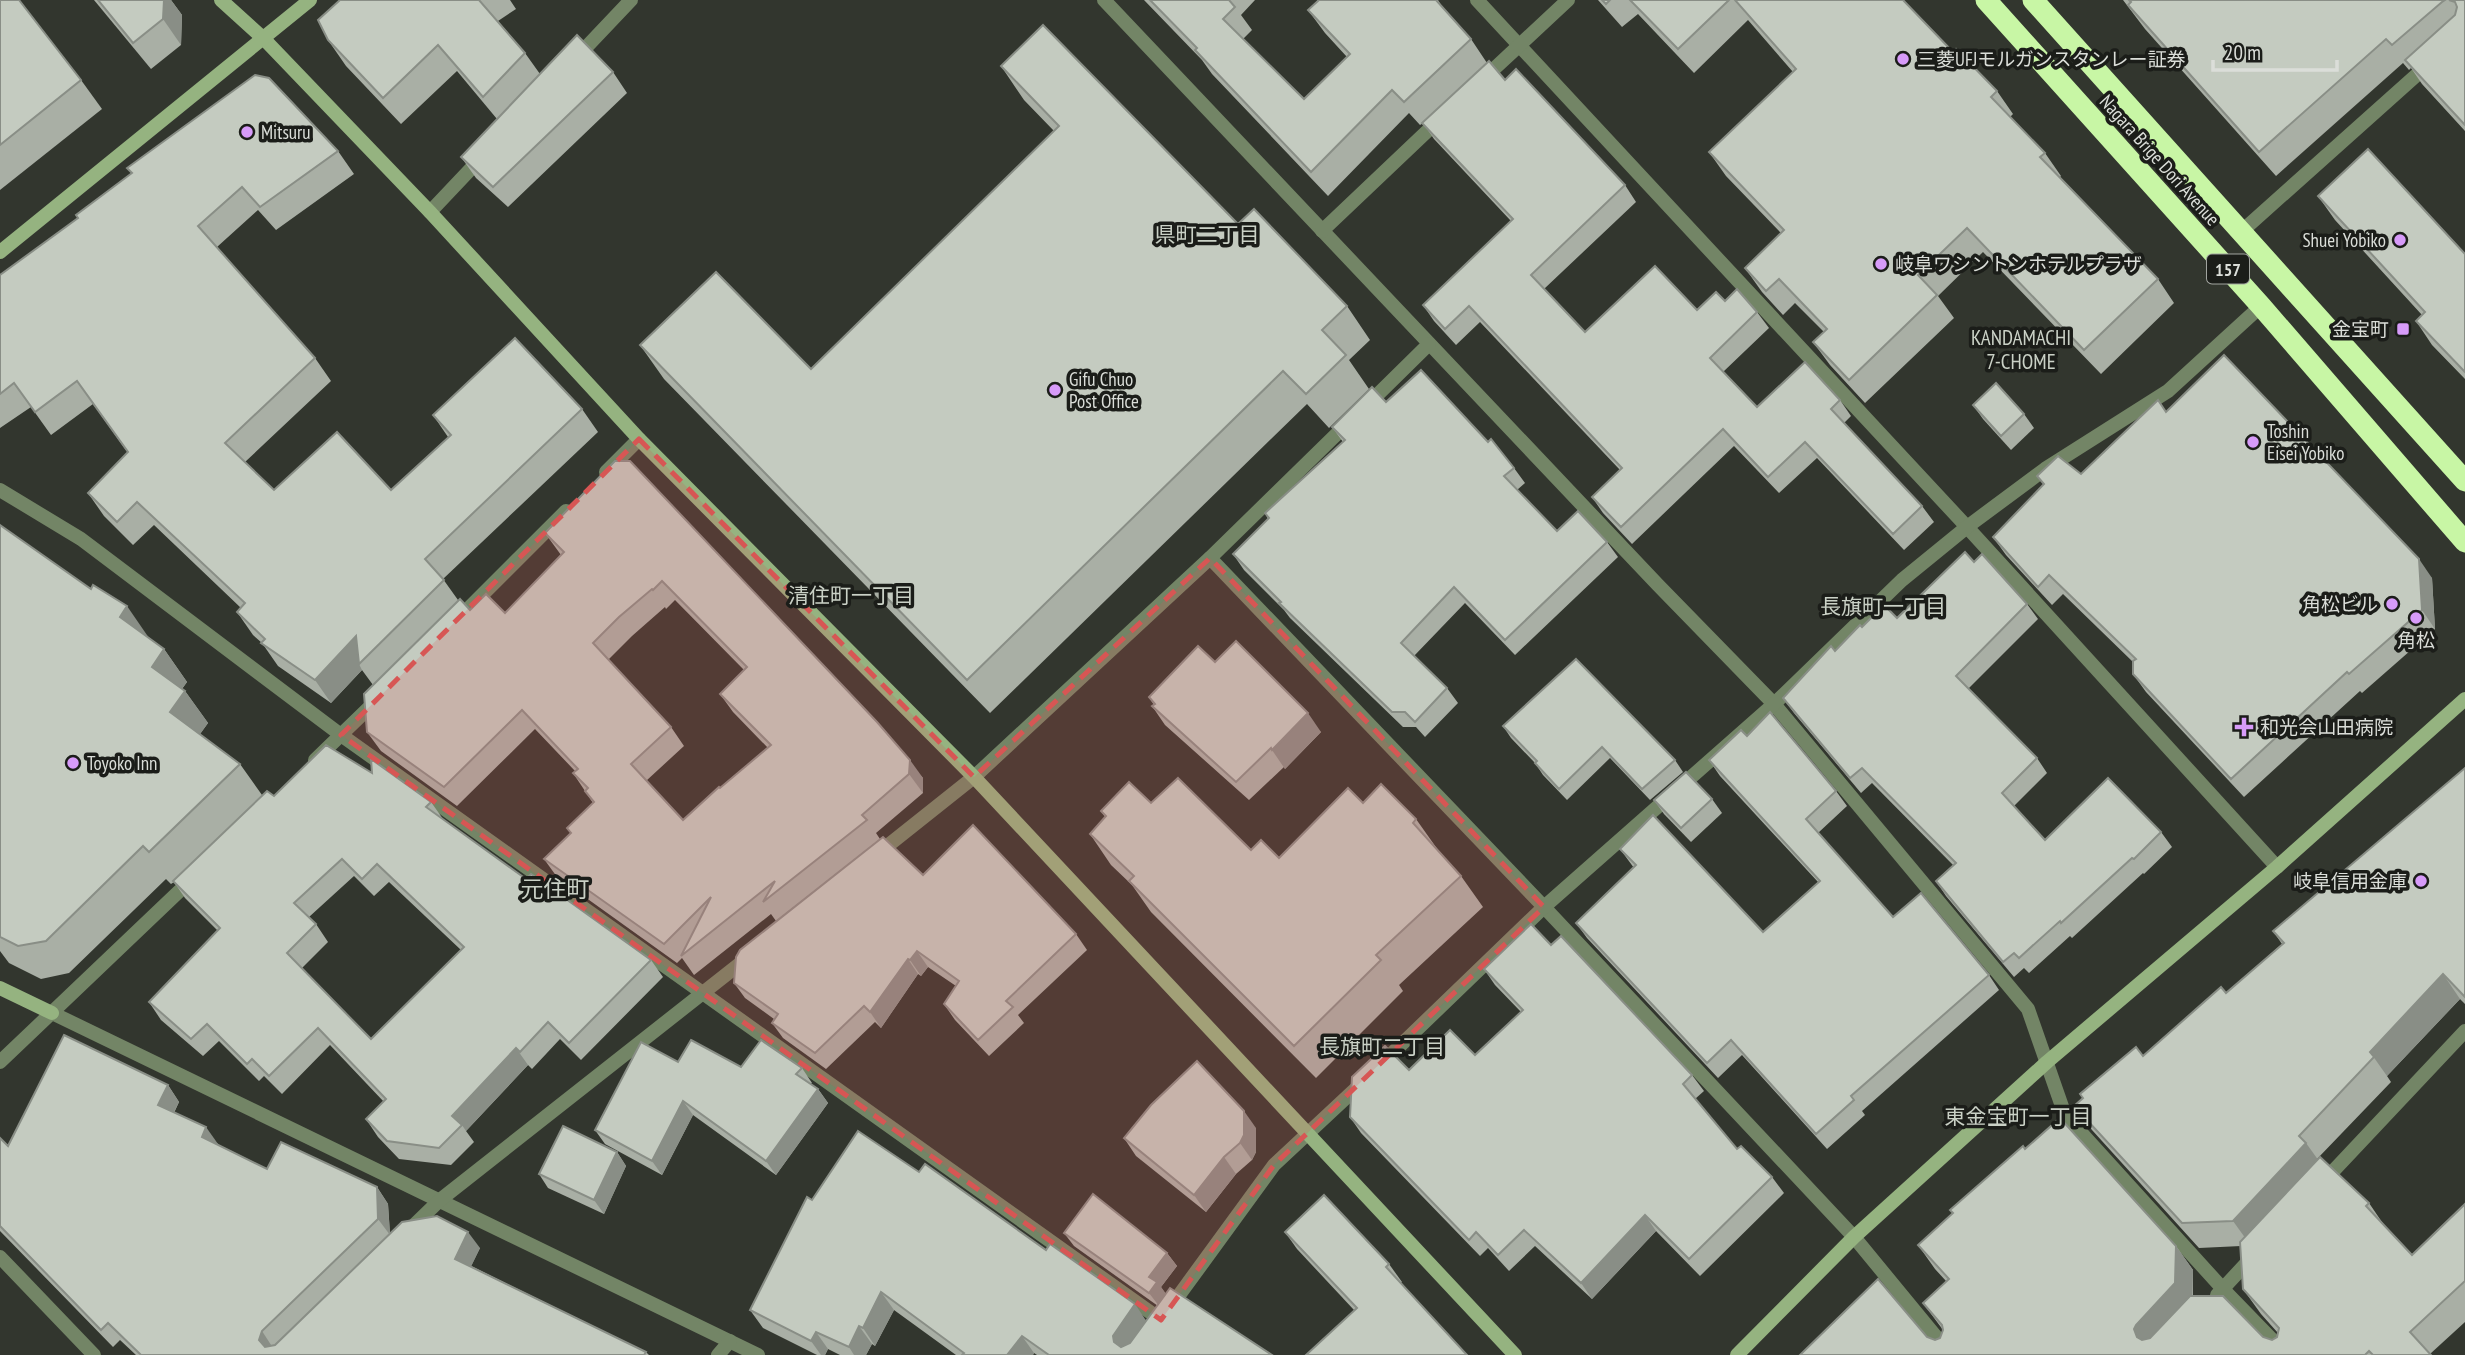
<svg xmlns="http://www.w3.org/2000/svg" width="2465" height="1355" font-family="'PT Sans Narrow','Noto Sans JP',sans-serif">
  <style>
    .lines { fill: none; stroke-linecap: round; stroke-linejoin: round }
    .street { stroke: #738566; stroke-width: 14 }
    .secondary { stroke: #95b380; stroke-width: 14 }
    .highway { stroke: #c8f6a5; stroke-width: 21 }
    .wall { fill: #a9afa5; fill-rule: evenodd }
    .shaded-wall { fill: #898e86 }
    .building { fill: #c4cbc0; stroke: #898e86; stroke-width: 2; fill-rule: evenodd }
    .marked { fill: #d75654; fill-opacity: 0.2; stroke: #d75654; stroke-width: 5; stroke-dasharray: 14 9; stroke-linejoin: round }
    .poi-dot { fill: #d79bf9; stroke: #1b1d19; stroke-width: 2.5 }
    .labels { text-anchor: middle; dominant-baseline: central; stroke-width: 7; stroke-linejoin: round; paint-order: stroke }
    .shield { fill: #1b1d19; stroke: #a1a49f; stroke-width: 2 }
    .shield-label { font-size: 18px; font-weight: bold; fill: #dbded9 }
    .poi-label { font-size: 19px; fill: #dbded9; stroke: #1b1d19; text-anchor: start }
    .street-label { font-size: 19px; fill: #dbded9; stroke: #1b1d19 }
    .neighbourhood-label { font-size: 21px; fill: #cad1c6; stroke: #1b1d19 }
    .quarter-label { font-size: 23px; fill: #cad1c6; stroke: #1b1d19 }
  </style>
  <rect width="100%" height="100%" fill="#32362e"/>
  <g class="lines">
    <g class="street">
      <polyline points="1104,0 1658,585 1774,704 2028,1009 2065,1115 2223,1289 2287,1355"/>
      <polyline points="1477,0 1967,527 2277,867"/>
      <polyline points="576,58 631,0"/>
      <polyline points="1481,81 1568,0"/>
      <polyline points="430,212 482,157"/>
      <polyline points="1322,231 1440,119"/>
      <polyline points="2241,232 2430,63"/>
      <polyline points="1366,406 1429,344"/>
      <polyline points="606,472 639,439"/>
      <polyline points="0,490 81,539 341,735 1161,1320"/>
      <polyline points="1210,558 1544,907 1854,1237 1951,1355"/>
      <polyline points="457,620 566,511"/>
      <polyline points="315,760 378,699"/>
      <polyline points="876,855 974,777 1210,558 1349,422"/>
      <polyline points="52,1013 758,1355"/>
      <polyline points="0,1062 192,879"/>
      <polyline points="1379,1066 1544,907 1774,704 1902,580 1967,527 2045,469 2168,391 2261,306"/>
      <polyline points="2322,1183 2465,1031"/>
      <polyline points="407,1232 440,1200 751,955"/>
      <polyline points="0,1257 94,1355"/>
      <polyline points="2217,1295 2255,1254"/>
      <polyline points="1169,1309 1274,1165 1364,1081"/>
      <polyline points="718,1355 730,1341"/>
    </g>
    <g class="secondary">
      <polyline points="221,0 264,39 430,212 639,439 974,777 1515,1355"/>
      <polyline points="0,252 310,0"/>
      <polyline points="0,988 52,1013"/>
      <polyline points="1737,1355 1854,1237 2047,1062 2277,867 2465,699"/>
    </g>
    <g class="highway">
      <polyline points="1986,0 2261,306 2465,542"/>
      <polyline points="2033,0 2465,481"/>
    </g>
  </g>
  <g class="wall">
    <polygon points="0,0 81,80 102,109 0,190"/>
    <polygon points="94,0 171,0 182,15 181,45 151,69"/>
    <polygon points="340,0 510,0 516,9 498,21 525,53 540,74 613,72 627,93 508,207 476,178 461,157 497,119 457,71 401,124 346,66 328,40"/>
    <polygon points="1144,0 1255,0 1241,15 1252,30 1243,39 1304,99 1347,57 1325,33 1308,10 1318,0 1438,0 1444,10 1471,39 1487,63 1625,185 1636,202 1544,289 1585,332 1697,310 1725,301 1757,312 1769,328 1723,372 1757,407 1840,400 1851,416 1844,423 1922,506 1934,522 1904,550 1817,458 1779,493 1734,446 1632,544 1603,513 1592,497 1620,470 1480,322 1456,345 1434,321 1423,305 1511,221 1434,139 1423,123 1420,125 1409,113 1328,196 1212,74 1202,60"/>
    <polygon points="1598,0 1903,0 1953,52 1997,91 2013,114 2010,117 2045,153 2061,176 2060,177 2158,279 2174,303 2101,374 1983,252 1938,296 1954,318 1865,403 1830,365 1813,342 1824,332 1795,303 1783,315 1762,292 1745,268 1781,233 1726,176 1709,152 1793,72 1748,20 1694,73 1638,14 1622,27"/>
    <polygon points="2123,0 2465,0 2465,131 2422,84 2411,68 2409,70 2403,63 2276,176 2145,29"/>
    <polygon points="1001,66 1238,224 1347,306 1370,340 1349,360 1369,389 1329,428 1307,404 990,713 664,379 640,345 811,369 1054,131 1024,100"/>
    <path d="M338,151L354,174L276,230L258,210L217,247L315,358L331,381L245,462L274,490H391L448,437L433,415L582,409L598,432L443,579L458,600L470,610L505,613L561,555L545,533L615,461L923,778V793L876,833L880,839L776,921L771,914L694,975L682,958L677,963L557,877L544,859L571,833L567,828L593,803L573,773L575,771L535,729L457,806L381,751L367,732L373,685L362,670L331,703L278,666L262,643L253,635L237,612L241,608L154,525L133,545L104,516L88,493L128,453L93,404L51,435L31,407L0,428V275ZM675,600L744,670L720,694L733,712L768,748L683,820L646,781L684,746L671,727L608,660L632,636L665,607L666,609Z"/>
    <polygon points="2318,196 2465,254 2465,379 2432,345 2416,321 2422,315 2335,220"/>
    <polygon points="1386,402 1488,442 1514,468 1525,483 1517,490 1557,531 1607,542 1618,557 1515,655 1465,603 1414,656 1447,688 1458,703 1425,737 1416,727 1403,727 1290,618 1284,610 1244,570 1233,554 1268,519 1265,513 1343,442 1332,427"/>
    <polygon points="1973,405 2024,414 2034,428 2011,450 1983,419"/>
    <polygon points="2166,412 2432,578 2435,629 2362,693 2360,691 2244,797 2146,692 2133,674 2133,662 2063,594 2052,605 2006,555 1993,537 2044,485 2037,476 2081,474"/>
    <path d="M0,525L164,649L187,682L182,689L185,691L208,723L200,734L240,764L262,795L274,796L372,773L431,802L443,819L526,879L651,960L663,977L581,1060L560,1039L532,1069L528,1065L466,1131L474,1142L451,1165L399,1159L378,1137L366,1119L384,1102L330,1045L282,1094L264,1076L259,1081L219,1041L203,1056L161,1020L149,1002L218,931L185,898L174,882L171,884L166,879L69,973L41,979L9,963L0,951ZM354,876L374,896L389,882L461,950L371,1039L302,968L328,942L316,924L309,917Z"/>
    <polygon points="1974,562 2027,604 2038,619 1968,689 2037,758 2047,773 2014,806 2045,840 2161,832 2172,847 2144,874 2143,873 2072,938 2070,936 2029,973 2024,968 2014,977 1946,896 1936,881 1953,865 1872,783 1861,793 1794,713 1783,698 1862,627 1897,618"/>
    <polygon points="1215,662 1321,732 1285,769 1284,767 1249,800 1165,725 1152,706 1154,705 1149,697"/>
    <polygon points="1503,726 1675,760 1683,772 1650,800 1610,758 1567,800 1543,775 1535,763 1511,738"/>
    <polygon points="1747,736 1836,791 1847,806 1818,833 1893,917 1989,975 1999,990 1862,1111 1865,1115 1827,1149 1742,1055 1718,1078 1587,938 1576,923 1634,868 1620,849 1763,932 1818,882 1720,776 1709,760"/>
    <polygon points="2465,768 2465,1004 2460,999 2387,1076 2391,1082 2317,1159 2369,1203 2384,1225 2412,1255 2465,1204 2465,1322 2430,1354 2431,1355 1800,1355 1927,1337 1935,1340 1940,1338 1943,1330 1923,1303 1946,1281 1935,1269 1918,1245 2025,1149 2176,1246 2193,1270 2193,1296 2263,1337 2272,1340 2277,1337 2278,1333 2261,1314 2243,1289 2241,1246 2199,1248 2092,1130 2074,1106 2083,1098 2080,1094 2143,1056 2226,993 2282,944 2273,931"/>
    <polygon points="1712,799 1722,813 1691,842 1664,814 1654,800"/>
    <polygon points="1151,803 1251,850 1279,858 1363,803 1416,819 1438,850 1461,876 1483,907 1399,985 1403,991 1316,1078 1151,912 1132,885 1111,865 1090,834 1105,817 1101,811"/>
    <polygon points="923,875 1076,934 1087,950 1018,1015 1024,1023 989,1056 955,1020 944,1004 956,986 928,967 921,976 918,974 881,1028 875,1022 826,1069 783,1038 772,1023 774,1019 745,998 734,983"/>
    <polygon points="1551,945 1692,1075 1704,1091 1695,1099 1737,1149 1772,1177 1784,1193 1700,1276 1656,1231 1592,1299 1535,1246 1509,1271 1488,1248 1480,1256 1361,1133 1350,1117 1409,1070 1475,1055 1521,1012 1495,985 1484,969"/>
    <polygon points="678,1062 741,1067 802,1068 812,1083 810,1084 818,1089 828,1103 776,1175 693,1115 662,1175 605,1144 595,1130"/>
    <polygon points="168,1085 179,1102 174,1113 218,1144 217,1145 267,1169 377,1187 388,1204 390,1234 480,1248 471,1266 646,1352 649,1355 136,1355 120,1340 113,1347 0,1231 0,1138 8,1146"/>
    <polygon points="1256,1128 1256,1152 1252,1160 1236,1174 1206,1212 1136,1156 1124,1138"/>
    <polygon points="617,1152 626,1166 604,1214 548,1188 539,1174"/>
    <polygon points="919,1172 1147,1321 1158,1306 1074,1246 1064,1233 1167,1253 1177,1266 1161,1287 1166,1295 1272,1355 1037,1355 1034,1353 1033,1355 956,1355 894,1310 875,1346 872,1344 866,1355 840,1355 828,1349 825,1355 817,1355 763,1328 750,1310 812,1200"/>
    <polygon points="1285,1232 1389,1264 1402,1282 1354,1310 1297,1249"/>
  </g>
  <g class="shaded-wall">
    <polygon points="164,0 171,0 182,15 181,45 163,19"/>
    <polygon points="2419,559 2432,578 2435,629 2422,610"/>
    <polygon points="127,606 149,638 120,617"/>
    <polygon points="356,636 359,664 362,670 331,703 315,680"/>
    <polygon points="164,649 187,682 174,699 152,667"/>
    <polygon points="185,691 208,723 193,744 170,712"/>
    <polygon points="1308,713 1321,732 1285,769 1272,750"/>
    <polygon points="910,760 923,778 923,793 909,774"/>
    <polygon points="917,951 928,967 921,976 910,960"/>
    <polygon points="908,959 918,974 881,1028 870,1012"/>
    <polygon points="2443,974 2460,999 2387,1076 2370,1052"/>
    <polygon points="516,1048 528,1065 466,1131 462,1125 452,1116"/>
    <polygon points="168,1085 179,1102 169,1122 158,1105"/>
    <polygon points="818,1089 828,1103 776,1175 766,1161"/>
    <polygon points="683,1101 693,1115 662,1175 652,1161"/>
    <polygon points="1244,1111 1256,1128 1256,1152 1252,1160 1240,1143"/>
    <polygon points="206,1127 218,1144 213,1154 202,1137"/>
    <polygon points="2306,1143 2324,1168 2251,1246 2233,1221"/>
    <polygon points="617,1152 626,1166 604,1214 594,1200"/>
    <polygon points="1224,1157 1236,1174 1206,1212 1194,1195"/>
    <polygon points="377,1187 388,1204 390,1235 378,1219"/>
    <polygon points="1645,1215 1656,1231 1592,1299 1581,1283"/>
    <polygon points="468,1232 480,1248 467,1275 455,1259"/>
    <polygon points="2176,1246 2193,1270 2192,1307 2154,1349 2137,1337 2134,1329"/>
    <polygon points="1167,1253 1177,1266 1161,1287 1167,1295 1159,1306 1149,1293 1149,1277"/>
    <polygon points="881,1292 894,1310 875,1346 863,1328"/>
    <polygon points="1135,1304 1147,1322 1126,1353 1114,1342 1113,1336"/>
    <polygon points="859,1326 872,1344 866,1355 854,1355 849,1347"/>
    <polygon points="262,1331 273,1348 271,1355 259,1340"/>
    <polygon points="816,1332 828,1349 825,1355 821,1355 811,1341"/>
    <polygon points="1022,1336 1034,1353 1033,1355 1007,1355"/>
  </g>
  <g class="building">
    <polygon points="0,0 19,0 81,80 0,145"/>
    <polygon points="98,0 164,0 163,19 133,43"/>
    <polygon points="340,0 479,0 525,53 483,97 438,45 383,98 328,40 318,20"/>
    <polygon points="1150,0 1229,0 1235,7 1223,19 1304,99 1350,54 1308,10 1319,0 1436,0 1471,39 1404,102 1392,90 1311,172 1195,50 1197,48"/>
    <polygon points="1602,0 1610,0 1606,4"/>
    <polygon points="1630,0 1729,0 1678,49"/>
    <polygon points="1735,0 1903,0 1953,52 1956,49 1997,91 1991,97 2045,153 2040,157 2158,279 2084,350 1967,228 1918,275 1937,295 1849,380 1813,342 1827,329 1779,279 1766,291 1745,268 1784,230 1709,152 1796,69"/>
    <polygon points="2129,0 2445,0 2442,2 2392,45 2386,39 2259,152 2128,5 2131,2"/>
    <polygon points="2449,0 2465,0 2465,125 2405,60 2455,15 2457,7 2455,2"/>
    <polygon points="1043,25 1238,224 1254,209 1347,306 1322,330 1346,355 1306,394 1283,371 967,680 640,345 716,272 811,369 1059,126 1001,66"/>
    <polygon points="577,35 613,72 493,187 461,157"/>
    <polygon points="1489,61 1505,80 1516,69 1625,185 1531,275 1585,332 1655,266 1697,310 1716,292 1725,301 1737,289 1757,312 1710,358 1757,407 1805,362 1840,400 1831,409 1922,506 1893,534 1805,442 1768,477 1723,429 1621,527 1592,497 1622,468 1469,306 1445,329 1423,305 1513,219 1422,123"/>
    <polygon points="255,75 269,78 338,151 260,207 242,187 198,226 315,358 225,443 274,490 337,432 391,490 451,435 433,415 515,338 582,409 425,559 444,580 359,664 356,636 315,680 261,643 265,639 237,612 245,603 137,502 117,522 88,493 128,452 77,381 35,412 14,383 0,394 0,275 78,218 76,215 132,173 127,168"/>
    <polygon points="2368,149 2465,254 2465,372 2416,321 2425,312 2318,196"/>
    <polygon points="2224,355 2419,559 2422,610 2349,674 2347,672 2231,779 2133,674 2133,661 2136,659 2049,575 2038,587 1993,537 2044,484 2037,476 2058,456 2081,474 2158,400 2166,412"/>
    <polygon points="1421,370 1488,442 1491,439 1514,468 1504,476 1557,531 1578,511 1607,542 1505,640 1454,587 1401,643 1447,688 1415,722 1405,712 1392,712 1279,603 1281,602 1233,554 1269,518 1265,513 1345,440 1332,427 1372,387 1386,402"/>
    <polygon points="1996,383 2024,414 2001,436 1973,405"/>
    <path d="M615,461H630L877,722L910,760L909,774L862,815L867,820L763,902L775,881L681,956L711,897L664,944L544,859L571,833L567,828L594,802L585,791L588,788L573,773L578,769L522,710L444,787L367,732L364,694L460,599L470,610L486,594L505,613L564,552L545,533ZM662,581L747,667L720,694L771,745L720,788L719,787L683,820L631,764L671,727L593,643L619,617L652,589L653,590Z"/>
    <polygon points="0,525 91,589 93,585 127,606 120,617 164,649 152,667 185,691 170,712 240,764 149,852 143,846 46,941 18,946 0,937"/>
    <polygon points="1965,552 1974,562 1982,554 2027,604 1956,676 2037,758 2002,793 2045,840 2108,778 2161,832 2134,859 2132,858 2061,923 2060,921 2019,958 2014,953 2003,962 1936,881 1956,863 1862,768 1850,778 1783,698 1831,646 1835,651 1860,625 1862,627 1884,605 1897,618"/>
    <polygon points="1236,641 1308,713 1272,750 1271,748 1236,782 1152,706 1155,704 1149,697 1198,646 1215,662"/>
    <polygon points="1576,659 1675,760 1642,789 1602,747 1559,789 1535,763 1537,761 1503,726"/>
    <polygon points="1770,712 1836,791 1806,819 1893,917 1921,893 1989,975 1851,1096 1854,1100 1816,1134 1731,1040 1707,1063 1576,923 1636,865 1620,849 1653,815 1763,932 1820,881 1709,760 1741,730 1747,736"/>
    <path d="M326,745L372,773L371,759L431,802L426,807L526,879L531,874L651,960L569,1043L548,1022L520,1052L516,1048L452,1116L462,1125L439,1148L387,1141L366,1119L386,1099L318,1028L269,1076L252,1059L247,1064L207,1024L191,1039L149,1002L220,928L173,881L267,791L274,796ZM342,859L362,879L377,864L464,947L371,1039L287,953L316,924L294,903Z"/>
    <polygon points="2465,768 2465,997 2443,974 2370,1052 2374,1057 2299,1136 2306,1143 2233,1221 2182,1223 2074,1106 2083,1098 2080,1094 2136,1047 2143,1056 2221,987 2226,993 2284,943 2273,931"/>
    <polygon points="1686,772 1712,799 1681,828 1654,800"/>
    <polygon points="1178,778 1251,850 1261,840 1279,858 1348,788 1363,803 1381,784 1416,819 1413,823 1461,876 1376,955 1381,960 1294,1046 1129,881 1134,876 1090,834 1106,816 1101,811 1129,782 1151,803"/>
    <polygon points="973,825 1076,934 1006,1001 1013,1007 978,1040 944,1004 959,981 917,951 910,960 908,959 870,1012 864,1006 815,1053 772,1023 778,1014 734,983 736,957 740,950 883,837 923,875"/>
    <polygon points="1531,924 1551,945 1561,936 1692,1075 1683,1084 1737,1149 1741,1146 1772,1177 1689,1259 1645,1215 1581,1283 1524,1230 1498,1255 1476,1232 1469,1240 1350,1117 1352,1077 1385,1046 1409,1070 1450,1030 1475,1055 1523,1010 1484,969"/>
    <polygon points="64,1035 168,1085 158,1105 206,1127 202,1137 267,1169 281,1142 377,1187 378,1219 262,1331 259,1340 265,1347 275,1345 402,1222 437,1216 468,1232 455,1259 646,1352 644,1355 141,1355 108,1323 101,1330 0,1226 0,1138 8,1146"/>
    <polygon points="691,1040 741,1067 761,1040 802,1068 796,1074 818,1089 766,1161 683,1101 652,1161 595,1130 641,1042 678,1062"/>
    <polygon points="1197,1061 1244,1111 1244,1135 1240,1143 1224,1157 1194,1195 1124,1138 1151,1105"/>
    <polygon points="2060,1118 2176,1246 2175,1283 2136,1325 2134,1329 2137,1337 2142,1340 2150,1338 2190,1296 2223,1296 2263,1337 2272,1340 2277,1337 2279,1328 2243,1289 2240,1242 2320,1157 2369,1203 2366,1206 2412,1255 2465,1204 2465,1281 2410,1332 2431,1355 2373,1355 2369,1351 2365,1355 1800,1355 1878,1279 1927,1337 1935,1340 1940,1338 1943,1330 1942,1325 1923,1303 1949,1279 1918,1245 1953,1213 1950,1210 2023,1146 2025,1149"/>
    <polygon points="563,1126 617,1152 594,1200 539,1174"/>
    <polygon points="858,1131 919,1172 925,1164 1046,1250 1050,1244 1135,1304 1113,1336 1114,1342 1121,1347 1130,1343 1170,1288 1272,1355 1049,1355 1022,1336 1007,1355 962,1355 964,1353 881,1292 863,1328 859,1326 849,1347 816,1332 811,1341 750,1310 807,1197 812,1200"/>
    <polygon points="1093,1194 1167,1253 1149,1277 1157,1282 1149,1293 1064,1233"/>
    <polygon points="1324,1195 1389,1264 1386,1267 1467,1355 1306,1355 1357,1308 1285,1232"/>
  </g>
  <path class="marked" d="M639,439L974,777L1210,558L1544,907L1274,1165L1161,1320L341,735Z"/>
  <g class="poi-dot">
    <circle cx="1903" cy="59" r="7"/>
    <circle cx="247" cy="132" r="7"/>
    <circle cx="2400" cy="240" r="7"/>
    <circle cx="1881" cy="264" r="7"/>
    <rect x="2396" y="322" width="14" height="14" rx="3.5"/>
    <circle cx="1055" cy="390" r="7"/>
    <circle cx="2253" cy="442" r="7"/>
    <circle cx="2392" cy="604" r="7"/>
    <circle cx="2416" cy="618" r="7"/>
    <path d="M2240.5 716.5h7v7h7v7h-7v7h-7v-7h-7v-7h7z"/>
    <circle cx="73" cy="763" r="7"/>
    <circle cx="2421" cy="881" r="7"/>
  </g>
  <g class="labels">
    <rect class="shield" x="2207" y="254.5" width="42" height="29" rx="5"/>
    <g class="shield-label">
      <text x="2228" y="269">157</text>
    </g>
    <g class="poi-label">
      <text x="1917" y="59">三菱UFJモルガンスタンレー証券</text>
      <text x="261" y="132">Mitsuru</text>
      <text x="2386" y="240" text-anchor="end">Shuei Yobiko</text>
      <text x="1895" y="264">岐阜ワシントンホテルプラザ</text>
      <text x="2389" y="329" text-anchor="end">金宝町</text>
      <text x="1069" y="379">Gifu Chuo<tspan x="1069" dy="22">Post Office</tspan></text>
      <text x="2267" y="431">Toshin<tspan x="2267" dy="22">Eisei Yobiko</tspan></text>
      <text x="2378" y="604" text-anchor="end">角松ビル</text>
      <text x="2416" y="640" text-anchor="middle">角松</text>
      <text x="2260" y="727">和光会山田病院</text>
      <text x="87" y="763">Toyoko Inn</text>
      <text x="2407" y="881" text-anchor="end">岐阜信用金庫</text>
    </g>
    <g class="street-label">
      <text transform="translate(2160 160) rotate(48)">Nagara Brige Dori Avenue</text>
    </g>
    <g class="neighbourhood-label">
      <text x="1207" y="234">県町二丁目</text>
      <text x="2021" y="337">KANDAMACHI<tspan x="2021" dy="24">7-CHOME</tspan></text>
      <text x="851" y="595">清住町一丁目</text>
      <text x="1883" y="606">長旗町一丁目</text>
      <text x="1382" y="1046">長旗町二丁目</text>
      <text x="2018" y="1116">東金宝町一丁目</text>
    </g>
    <g class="quarter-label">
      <text x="555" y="888">元住町</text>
    </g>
  </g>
  <path d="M2213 60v10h124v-10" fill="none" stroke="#dbded9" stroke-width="3.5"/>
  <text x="2224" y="60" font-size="21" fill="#dbded9" stroke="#1b1d19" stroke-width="5" paint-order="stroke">20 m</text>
</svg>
